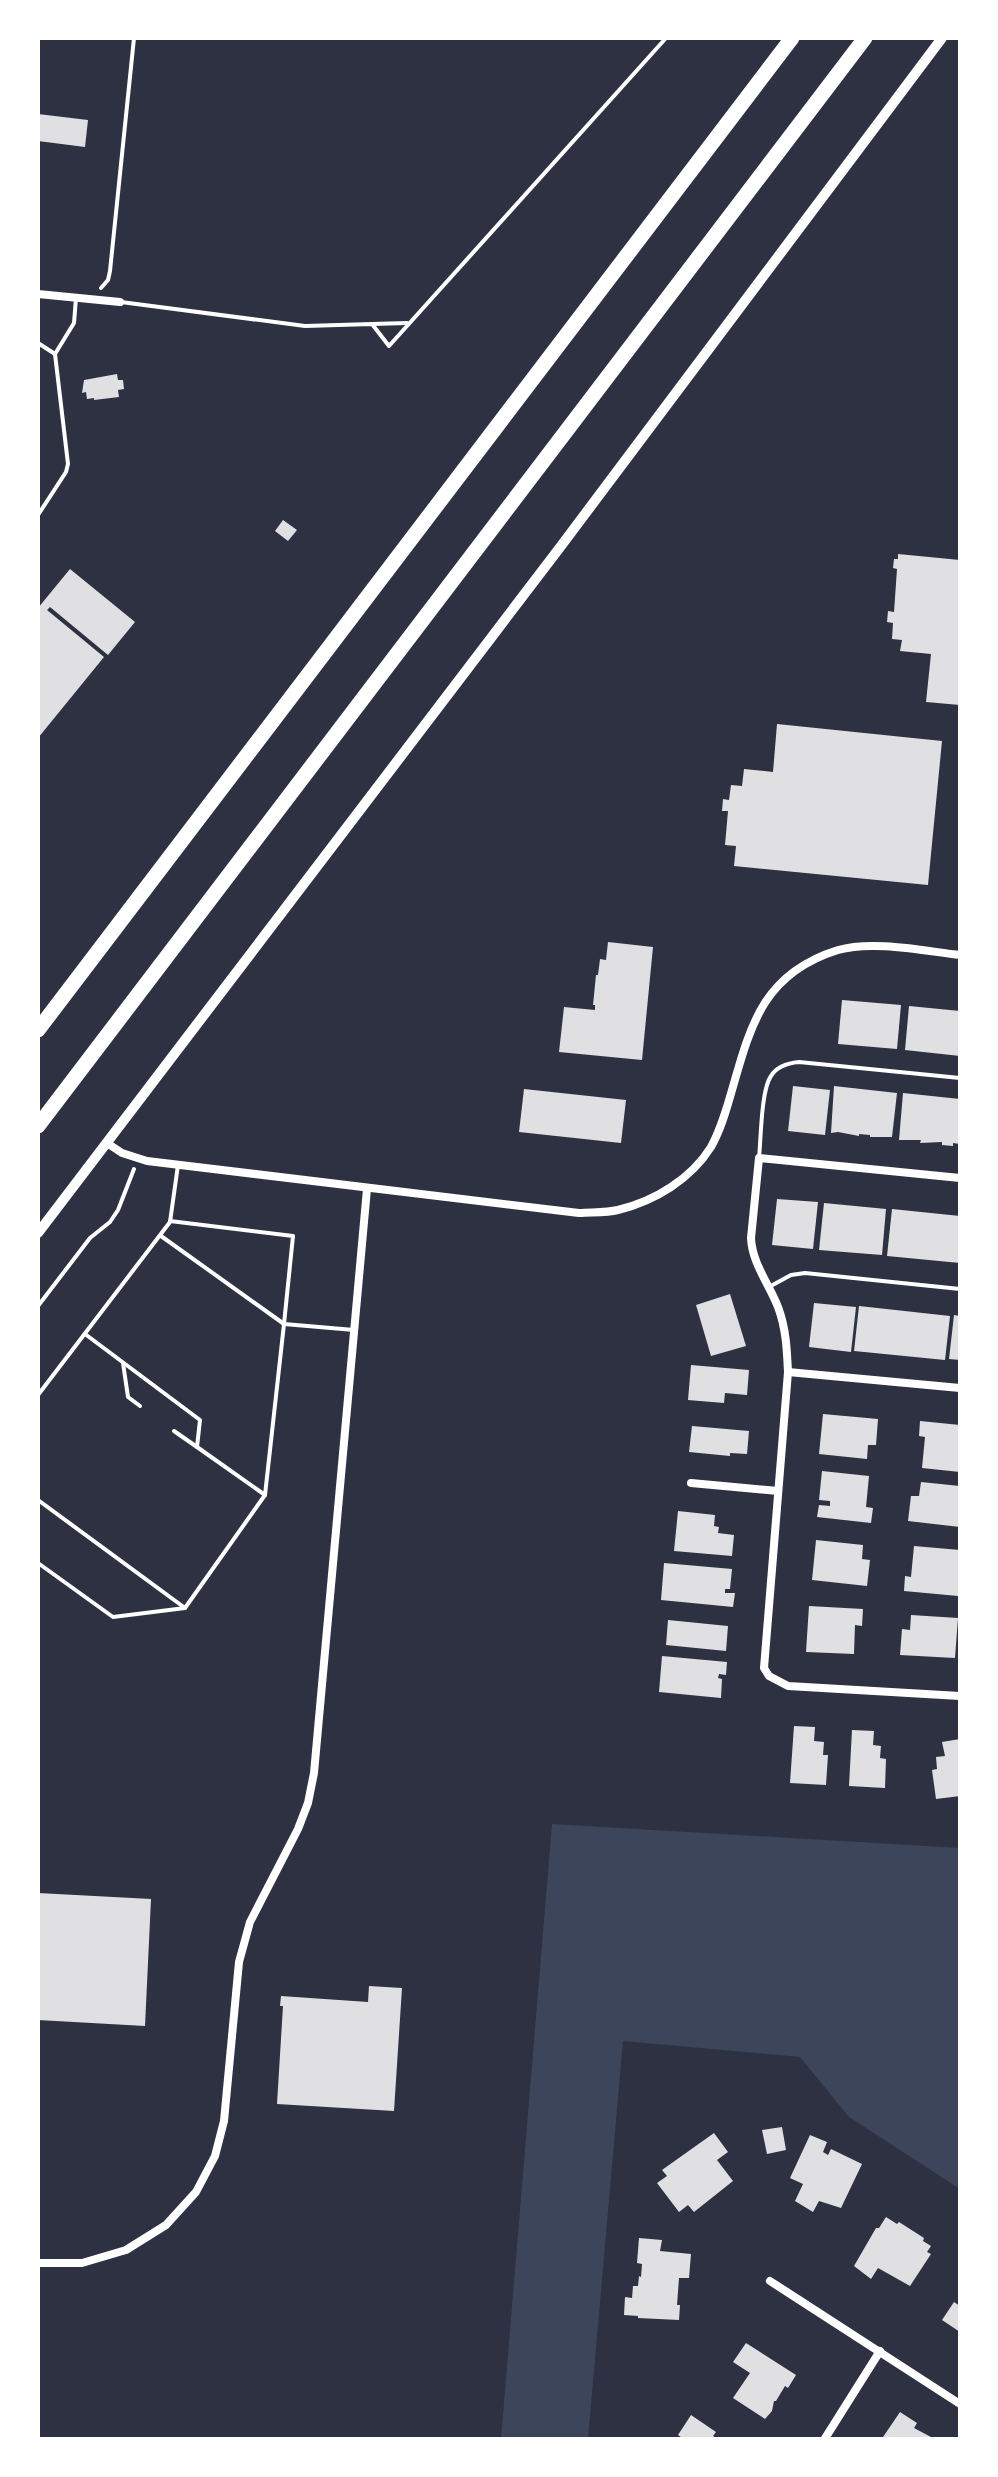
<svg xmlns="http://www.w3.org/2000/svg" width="998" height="2477" font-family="'Crimson Pro',serif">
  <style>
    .green { fill: #3c4559 }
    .building { fill: #e0e0e3 }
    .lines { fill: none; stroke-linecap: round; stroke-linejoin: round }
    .path { stroke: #fff; stroke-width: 4 }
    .service { stroke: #fff; stroke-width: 4 }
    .minor { stroke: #fff; stroke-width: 8 }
    .tertiary { stroke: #fff; stroke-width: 10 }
    .motorway { stroke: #fff; stroke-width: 15 }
  </style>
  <rect width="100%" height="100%" fill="#2d3142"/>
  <polygon class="green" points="552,1824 960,1848 960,2189 849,2117 800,2057 623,2041 588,2439 501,2439"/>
  <g class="building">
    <polygon points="38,114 88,120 85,147 38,141"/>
    <polygon points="117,374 118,380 123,380 124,389 118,390 119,397 94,400 94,398 87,399 86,392 82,393 84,380"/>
    <polygon points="283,520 297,530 288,541 275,531"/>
    <polygon points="898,554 960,560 960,705 926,702 931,654 900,651 902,640 892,639 893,623 887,622 888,611 894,612 897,569 893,568 894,559 898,559"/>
    <polygon points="70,569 135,622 108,655 50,607 47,610 104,657 38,738 38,608"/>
    <polygon points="777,724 942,741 928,885 734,866 736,846 725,845 728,811 722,811 723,799 729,800 731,785 742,786 744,769 773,772"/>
    <polygon points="608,942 653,947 642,1060 559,1052 564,1007 595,1010 595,1005 593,1005 596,975 598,975 600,959 606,960"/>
    <polygon points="842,1000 901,1005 897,1049 838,1044"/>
    <polygon points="909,1006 960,1011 960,1056 905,1050"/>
    <polygon points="793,1086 830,1090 825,1135 788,1131"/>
    <polygon points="834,1086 897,1093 892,1137 870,1137 870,1135 859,1134 859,1136 838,1132 831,1133"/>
    <polygon points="524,1089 626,1100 621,1143 519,1132"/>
    <polygon points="903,1093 960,1099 960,1144 953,1143 953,1146 942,1145 942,1142 920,1143 921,1140 899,1140"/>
    <polygon points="777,1199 818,1202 813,1249 772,1245"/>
    <polygon points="824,1203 886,1209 882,1255 819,1250"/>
    <polygon points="892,1209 960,1216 960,1263 887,1256"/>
    <polygon points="730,1294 746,1346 711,1356 696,1305"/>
    <polygon points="814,1303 856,1307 851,1352 809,1347"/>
    <polygon points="859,1306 950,1316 945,1360 854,1351"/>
    <polygon points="954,1315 960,1316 960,1360 949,1359"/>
    <polygon points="691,1365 749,1370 747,1395 725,1393 724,1403 688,1400"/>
    <polygon points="823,1414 878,1419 876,1445 868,1445 867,1459 819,1454"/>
    <polygon points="920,1421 960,1425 960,1472 922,1468 925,1437 919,1436"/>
    <polygon points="692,1426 749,1431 747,1454 730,1453 730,1456 689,1452"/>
    <polygon points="822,1471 869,1476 866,1507 873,1508 871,1523 817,1517 819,1505 830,1506 830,1501 819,1500"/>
    <polygon points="921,1482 960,1486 960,1527 908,1521 911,1496 919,1496"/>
    <polygon points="678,1511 715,1515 714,1526 719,1527 718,1533 734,1535 732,1556 674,1551"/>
    <polygon points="816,1540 863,1545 862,1559 870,1560 867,1586 812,1580"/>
    <polygon points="914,1546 960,1550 958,1596 904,1591 905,1576 911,1577"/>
    <polygon points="664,1563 732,1569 730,1589 725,1589 725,1593 735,1593 733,1607 661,1600"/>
    <polygon points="809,1606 863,1609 862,1626 855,1625 854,1654 806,1652"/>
    <polygon points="911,1615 958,1618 955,1658 900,1655 902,1629 910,1630"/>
    <polygon points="668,1620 728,1626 726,1651 666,1645"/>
    <polygon points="662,1656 727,1662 726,1675 719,1674 718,1678 722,1679 721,1698 659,1692"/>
    <polygon points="794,1726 815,1727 814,1741 824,1742 823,1755 828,1755 826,1785 790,1783"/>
    <polygon points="852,1730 874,1731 873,1745 881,1746 880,1758 886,1759 885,1788 849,1786"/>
    <polygon points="960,1739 960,1796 936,1799 932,1770 937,1769 936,1757 945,1756 942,1742"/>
    <polygon points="38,1893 151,1899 145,2026 38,2020"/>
    <polygon points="369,1986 402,1988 394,2111 277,2104 283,2006 280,2006 281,1996 368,2002"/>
    <polygon points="782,2127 786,2150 767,2154 762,2130"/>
    <polygon points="714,2133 728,2152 717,2160 733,2181 694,2212 688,2205 679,2212 657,2183 667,2176 662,2170"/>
    <polygon points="810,2135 827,2142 823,2152 828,2155 831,2149 862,2164 841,2208 819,2201 813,2212 795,2201 803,2184 790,2178"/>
    <polygon points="886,2217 897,2224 899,2222 924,2238 923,2241 931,2246 927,2252 931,2254 910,2286 878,2268 871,2279 854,2266 876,2228 879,2228"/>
    <polygon points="639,2238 662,2240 660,2251 691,2254 689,2278 679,2278 677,2305 680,2305 679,2320 638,2318 638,2316 624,2315 625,2297 632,2298 633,2286 638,2286 639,2276 641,2277 642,2264 637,2263"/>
    <polygon points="954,2302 960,2306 960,2332 942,2320"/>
    <polygon points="746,2343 796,2375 788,2388 785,2386 776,2401 774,2401 772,2411 765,2419 733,2398 750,2373 733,2362"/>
    <polygon points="900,2412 917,2423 914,2428 931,2437 929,2440 881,2440"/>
    <polygon points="691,2415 716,2432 713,2436 719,2440 685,2440 678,2435"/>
  </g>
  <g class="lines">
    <g class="path">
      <polyline points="101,288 108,280 110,271 134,38"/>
      <polyline points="38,1306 90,1238 110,1222 118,1210 134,1169"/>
    </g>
    <g class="service">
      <polyline points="121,302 305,326 372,324 389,346 666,38"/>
      <polyline points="372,324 407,323"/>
      <polyline points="38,343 55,354"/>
      <polyline points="38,515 66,472 68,464 55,354 74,323 76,298"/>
      <path d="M759,1158C761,1139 761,1090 771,1076C777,1066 788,1063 799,1062L960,1078"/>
      <polyline points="170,1221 293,1236 284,1324 354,1330"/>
      <polyline points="769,1287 791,1275 805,1273 960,1289"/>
      <polyline points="85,1334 200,1420 197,1447 265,1495"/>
      <polyline points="123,1363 128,1397 140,1406"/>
      <polyline points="38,1395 170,1222 178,1165"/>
      <polyline points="174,1431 197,1447"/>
      <polyline points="38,1500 185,1608 265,1495 284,1324 161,1236"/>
      <polyline points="38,1563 113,1617 185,1608"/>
    </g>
    <g class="minor">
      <polyline points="38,294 120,302"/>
      <path d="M107,1143L122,1153L147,1161L579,1213C592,1212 606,1213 618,1210C655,1201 691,1179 711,1147C720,1131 725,1114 730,1097C750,1028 761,974 838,950C873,940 924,951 960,955"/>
      <path d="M960,1178L759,1158L751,1238C752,1263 769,1284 778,1307C786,1328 787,1350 788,1372L764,1668L769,1676L788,1686L960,1696"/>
      <polyline points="788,1372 960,1388"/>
      <polyline points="691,1483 778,1491"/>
      <polyline points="38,2263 82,2263 126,2250 166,2225 196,2192 215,2156 224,2121 239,1962 250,1922 298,1829 308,1803 314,1773 367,1189"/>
      <polyline points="770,2281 960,2404"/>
      <polyline points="824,2440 880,2351"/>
    </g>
    <polyline class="tertiary" points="38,1233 561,546 942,38"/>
    <g class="motorway">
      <polyline points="38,1030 792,38"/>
      <polyline points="38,1126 865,38"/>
    </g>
  </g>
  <rect width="998" height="2477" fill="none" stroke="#ffffff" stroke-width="80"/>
</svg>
